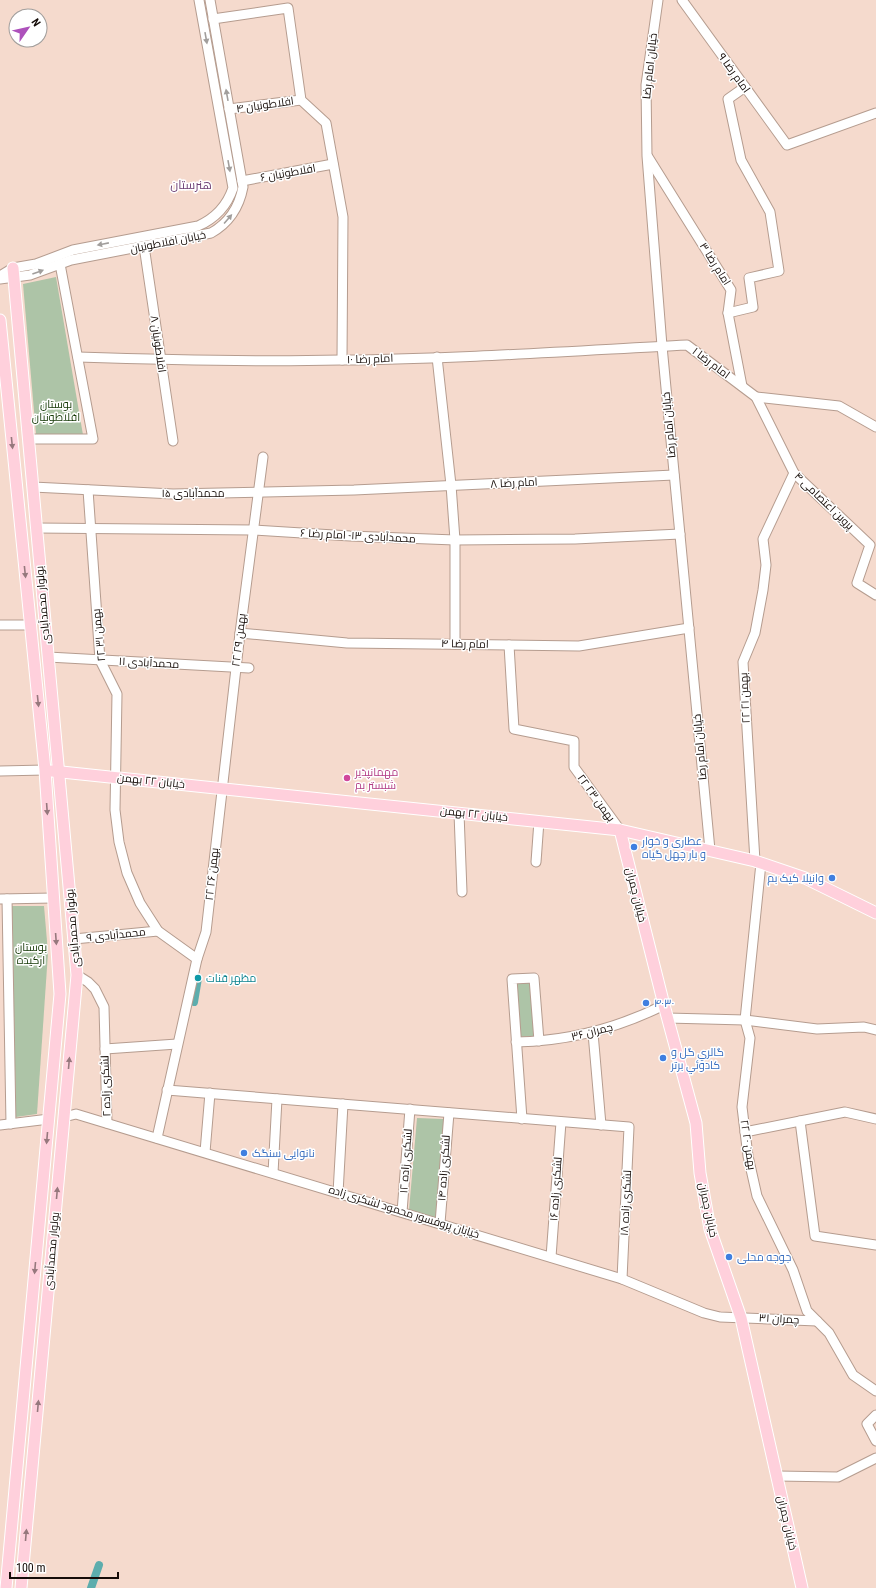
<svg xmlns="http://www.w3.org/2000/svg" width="876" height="1588" font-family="'Roboto Condensed',Cairo,sans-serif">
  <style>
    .green { fill: #adc4a7 }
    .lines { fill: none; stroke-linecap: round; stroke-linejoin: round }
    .canal { stroke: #5dadad; stroke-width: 8 }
    .minor-casing { stroke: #b59c8f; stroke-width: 11 }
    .major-casing { stroke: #fff; stroke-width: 13 }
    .minor { stroke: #fff; stroke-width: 9 }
    .major { stroke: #ffd0dc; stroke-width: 11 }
    .oneway { fill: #a19e9c }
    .oneway2 { fill: #96787d }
    .hotel-dot { fill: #d1479c; stroke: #fff; stroke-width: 1.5 }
    .shop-dot { fill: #3f7fe0; stroke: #fff; stroke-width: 1.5 }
    .culture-dot { fill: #0f9aa8; stroke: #fff; stroke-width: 1.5 }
    .labels { text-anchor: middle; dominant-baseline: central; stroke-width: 3; stroke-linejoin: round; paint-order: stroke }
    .street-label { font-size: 11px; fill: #150c08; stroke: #fff }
    .park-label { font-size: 11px; fill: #133704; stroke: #fff }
    .hotel-label { font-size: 11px; fill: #b23c85; stroke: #fff; text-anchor: start }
    .shop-label { font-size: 11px; fill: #366cbe; stroke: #fff; text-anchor: start }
    .culture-label { font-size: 11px; fill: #0d838f; stroke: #fff; text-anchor: start }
    .neighbourhood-label { font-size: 12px; fill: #6d3f74; stroke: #fff }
  </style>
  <rect width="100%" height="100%" fill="#f5dacd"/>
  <g class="green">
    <polygon points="56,277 83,435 36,434 23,284"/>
    <polygon points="12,906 44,906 48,953 37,1114 16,1117"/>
    <polygon points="530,981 535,1036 519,1037 515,982"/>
    <polygon points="417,1118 444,1119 437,1218 409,1210"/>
  </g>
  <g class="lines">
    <g class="canal">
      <polyline points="194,1002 198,978"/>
      <polyline points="91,1588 99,1565"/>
    </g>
    <g class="minor-casing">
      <g id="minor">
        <polyline points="658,0 646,85 647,156 662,346 710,850"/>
        <polyline points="682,0 787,145 876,113"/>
        <polyline points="213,19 288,8 301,100 326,123 343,217 342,360"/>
        <polyline points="229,109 301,100"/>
        <polyline points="648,157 731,290 728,313 742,386"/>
        <polyline points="242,181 333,164"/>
        <polyline points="144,246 173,441"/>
        <path d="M0,276L13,268L36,264L73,250L198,226C216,218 227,206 233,188L199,0"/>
        <path d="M0,279L30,275L71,260L211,233C229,223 239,208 243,187L210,0"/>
        <polyline points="728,313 753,307 749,278 779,271 770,212 741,160 728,99 745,87"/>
        <path d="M78,357C166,360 253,362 341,360C456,359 572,351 687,345L756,397L794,473L870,545L857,583L876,595"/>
        <polyline points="437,357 451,485 455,540 455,644"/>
        <polyline points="756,397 839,406 876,427"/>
        <polyline points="28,439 93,439 60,264"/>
        <polyline points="33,487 173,494 354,490 674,475"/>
        <polyline points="88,490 100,660 117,694 115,810 119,842 127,873 140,903 158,931 197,959"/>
        <polyline points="36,528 253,530 350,536 455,540 575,539 680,534"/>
        <polyline points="0,625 30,625"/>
        <polyline points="240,633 347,643 579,646 689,628"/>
        <polyline points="509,645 514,729 574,741 574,767 620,830"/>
        <polyline points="48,657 249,668"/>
        <polyline points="0,771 45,770"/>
        <polyline points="459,813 462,892"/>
        <polyline points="755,861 743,662 755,633 763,590 766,565 763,539 794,473"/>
        <polyline points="536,862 539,821"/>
        <polyline points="761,863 745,1020 750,1038 742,1107 748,1156 757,1196 793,1270 807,1311 829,1333 853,1375 876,1391"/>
        <polyline points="0,899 53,898"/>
        <polyline points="7,899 11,1124"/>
        <polyline points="74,939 158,931"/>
        <polyline points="77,975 88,982 95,989 104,1007 107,1123"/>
        <polyline points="667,1018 745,1020 817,1029 864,1027 876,1030"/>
        <polyline points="593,1033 601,1125"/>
        <path d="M516,1042C569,1041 616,1029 664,1005"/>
        <polyline points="105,1049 177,1044"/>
        <polyline points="167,1090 629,1127 622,1279"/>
        <polyline points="64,1117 76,1114 622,1279 704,1313 720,1317 817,1321"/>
        <polyline points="522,1119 512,979 534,978 539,1041"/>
        <polyline points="800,1121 815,1236 876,1245"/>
        <polyline points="0,1125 49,1119"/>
        <polyline points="745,1132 845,1112 876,1119"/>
        <polyline points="157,1138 197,959 206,932 240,633 263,457"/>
        <polyline points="205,1152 210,1093"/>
        <polyline points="273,1173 277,1099"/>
        <polyline points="338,1193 343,1104"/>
        <polyline points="402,1212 410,1109"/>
        <polyline points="440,1223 449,1113"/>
        <polyline points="551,1257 561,1122"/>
        <polyline points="876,1415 867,1424 876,1441"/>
        <polyline points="777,1476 838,1477 876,1458"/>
      </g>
    </g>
    <g class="major-casing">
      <g id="major">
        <polyline points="13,268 77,975 21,1588"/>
        <polyline points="0,320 45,770 60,994 6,1588"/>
        <polyline points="52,771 620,830 755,861 805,878 876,913"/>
        <polyline points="620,830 664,1005 696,1123 700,1173 710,1229 741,1318 802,1588"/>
      </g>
    </g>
    <use href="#minor" class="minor"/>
    <use href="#major" class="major"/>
  </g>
  <defs><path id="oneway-solid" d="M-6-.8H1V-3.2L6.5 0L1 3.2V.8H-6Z"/></defs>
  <g class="oneway">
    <use href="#oneway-solid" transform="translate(206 38) rotate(80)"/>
    <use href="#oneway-solid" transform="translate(227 95) rotate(-100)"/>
    <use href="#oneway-solid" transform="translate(229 166) rotate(80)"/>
    <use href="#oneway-solid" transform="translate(228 219) rotate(-49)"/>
    <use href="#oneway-solid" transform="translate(103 244) rotate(169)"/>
    <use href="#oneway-solid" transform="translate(38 272) rotate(-20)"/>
  </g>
  <g class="oneway2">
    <use href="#oneway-solid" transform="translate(12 443) rotate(84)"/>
    <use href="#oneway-solid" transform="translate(25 572) rotate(84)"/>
    <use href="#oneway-solid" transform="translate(38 701) rotate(84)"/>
    <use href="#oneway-solid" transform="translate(47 809) rotate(86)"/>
    <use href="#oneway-solid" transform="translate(56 939) rotate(86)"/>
    <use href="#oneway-solid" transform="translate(69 1063) rotate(-85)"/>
    <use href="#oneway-solid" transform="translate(47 1138) rotate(95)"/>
    <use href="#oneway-solid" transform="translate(57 1193) rotate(-85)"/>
    <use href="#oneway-solid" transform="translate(35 1268) rotate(95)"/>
    <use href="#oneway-solid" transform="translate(38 1406) rotate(-85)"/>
    <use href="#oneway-solid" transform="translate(26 1535) rotate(-85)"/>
  </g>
  <circle class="hotel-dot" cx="347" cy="778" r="4"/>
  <g class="shop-dot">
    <circle cx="634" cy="847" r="4"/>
    <circle cx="832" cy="878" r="4"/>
    <circle cx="646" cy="1003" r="4"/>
    <circle cx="663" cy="1058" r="4"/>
    <circle cx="244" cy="1153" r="4"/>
    <circle cx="729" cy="1257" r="4"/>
  </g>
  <circle class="culture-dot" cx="198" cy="978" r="4"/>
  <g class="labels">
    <g class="street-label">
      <text transform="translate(650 66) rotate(-84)">خیابان امام رضا</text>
      <text transform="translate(734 73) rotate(54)">امام رضا ۹</text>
      <text transform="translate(265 105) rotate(-8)">افلاطونیان ۴</text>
      <text transform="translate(288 173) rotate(-10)">افلاطونیان ۶</text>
      <text transform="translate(168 242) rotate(-11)">خیابان افلاطونیان</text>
      <text transform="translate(715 264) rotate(58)">امام رضا ۳</text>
      <text transform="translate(158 344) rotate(82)">افلاطونیان ۸</text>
      <text transform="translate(370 359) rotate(-2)">امام رضا ۱۰</text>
      <text transform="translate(711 363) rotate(37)">امام رضا ۱</text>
      <text transform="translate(669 425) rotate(-95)">خیابان امام رضا</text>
      <text transform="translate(514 483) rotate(-3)">امام رضا ۸</text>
      <text x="193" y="493">محمدآبادی ۱۵</text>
      <text transform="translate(824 501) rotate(44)">پروین اعتصامی ۴</text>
      <text transform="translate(358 536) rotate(3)">محمدآبادی ۱۳- امام رضا ۶</text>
      <text transform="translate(43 605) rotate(-95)">بولوار محمدآبادی</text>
      <text transform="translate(99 635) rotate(-96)">۲۲ بهمن ۳۱</text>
      <text transform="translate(239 640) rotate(-83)">۲۲ بهمن ۲۹</text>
      <text transform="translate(465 644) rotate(1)">امام رضا ۴</text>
      <text transform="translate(149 663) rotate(3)">محمدآبادی ۱۱</text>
      <text transform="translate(745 698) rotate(-93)">۲۲ بهمن ۲۱</text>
      <text transform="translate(700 747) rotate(-95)">خیابان امام رضا</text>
      <text transform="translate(151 781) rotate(6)">خیابان ۲۲ بهمن</text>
      <text transform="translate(596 798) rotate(54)">۲۲ بهمن ۲۳</text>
      <text transform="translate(474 814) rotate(6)">خیابان ۲۲ بهمن</text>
      <text transform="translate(212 874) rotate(-84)">۲۲ بهمن ۲۶</text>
      <text transform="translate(636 895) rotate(76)">خیابان چمران</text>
      <text transform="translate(73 928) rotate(-95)">بولوار محمدآبادی</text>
      <text transform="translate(116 935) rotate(-6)">محمدآبادی ۹</text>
      <text transform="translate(592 1032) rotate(-14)">چمران ۳۶</text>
      <text transform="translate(106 1086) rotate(-92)">لشکری زاده ۲</text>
      <text transform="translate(748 1145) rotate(81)">۲۲ بهمن ۲۰</text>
      <text transform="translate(406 1161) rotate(-86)">لشکری زاده ١٢</text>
      <text transform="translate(444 1168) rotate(-86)">لشکری زاده ١۴</text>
      <text transform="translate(556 1189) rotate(-86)">لشکری زاده ١۶</text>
      <text transform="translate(626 1203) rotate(-87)">لشکری زاده ۱۸</text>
      <text transform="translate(708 1210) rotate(78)">خیابان چمران</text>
      <text transform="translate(404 1212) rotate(17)">خیابان پروفسور محمود لشکری زاده</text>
      <text transform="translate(52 1251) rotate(-85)">بولوار محمدآبادی</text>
      <text transform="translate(779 1319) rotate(3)">چمران ۳۱</text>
      <text transform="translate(787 1523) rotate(77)">خیابان چمران</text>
    </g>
    <g class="park-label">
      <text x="56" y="404">بوستان<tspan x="56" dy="13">افلاطونیان</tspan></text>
      <text x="31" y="947">بوستان<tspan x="31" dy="13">ارکیده</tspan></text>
    </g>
    <g class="hotel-label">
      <text x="355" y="772">مهمانپذیر<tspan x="355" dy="13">شبستر بم</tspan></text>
    </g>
    <g class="shop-label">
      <text x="642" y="841">عطاری و خوار<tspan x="642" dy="13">و بار چهل گیاه</tspan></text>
      <text x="824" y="878" text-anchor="end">وانیلا کیک بم</text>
      <text x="654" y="1003">۴۰۳۰</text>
      <text x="671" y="1052">گالري گل و<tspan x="671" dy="13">كادوئي برتر</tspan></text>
      <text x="252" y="1153">نانوایی سنگک</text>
      <text x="737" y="1257">جوجه محلی</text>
    </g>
    <g class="culture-label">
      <text x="206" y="978">مظهر قنات</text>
    </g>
    <g class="neighbourhood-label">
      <text x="191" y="185">هنرستان</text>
    </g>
  </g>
  <g transform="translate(28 28) rotate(56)"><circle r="19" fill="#ffffff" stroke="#a19e9c"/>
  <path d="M0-3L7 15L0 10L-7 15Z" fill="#ad51bb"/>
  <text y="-6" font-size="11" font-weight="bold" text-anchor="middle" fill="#150c08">N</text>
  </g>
  <path d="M10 1572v6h108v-6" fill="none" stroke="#150c08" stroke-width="2"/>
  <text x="16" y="1572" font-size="12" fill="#150c08" stroke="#ffffff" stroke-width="3" paint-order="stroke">100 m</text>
</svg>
